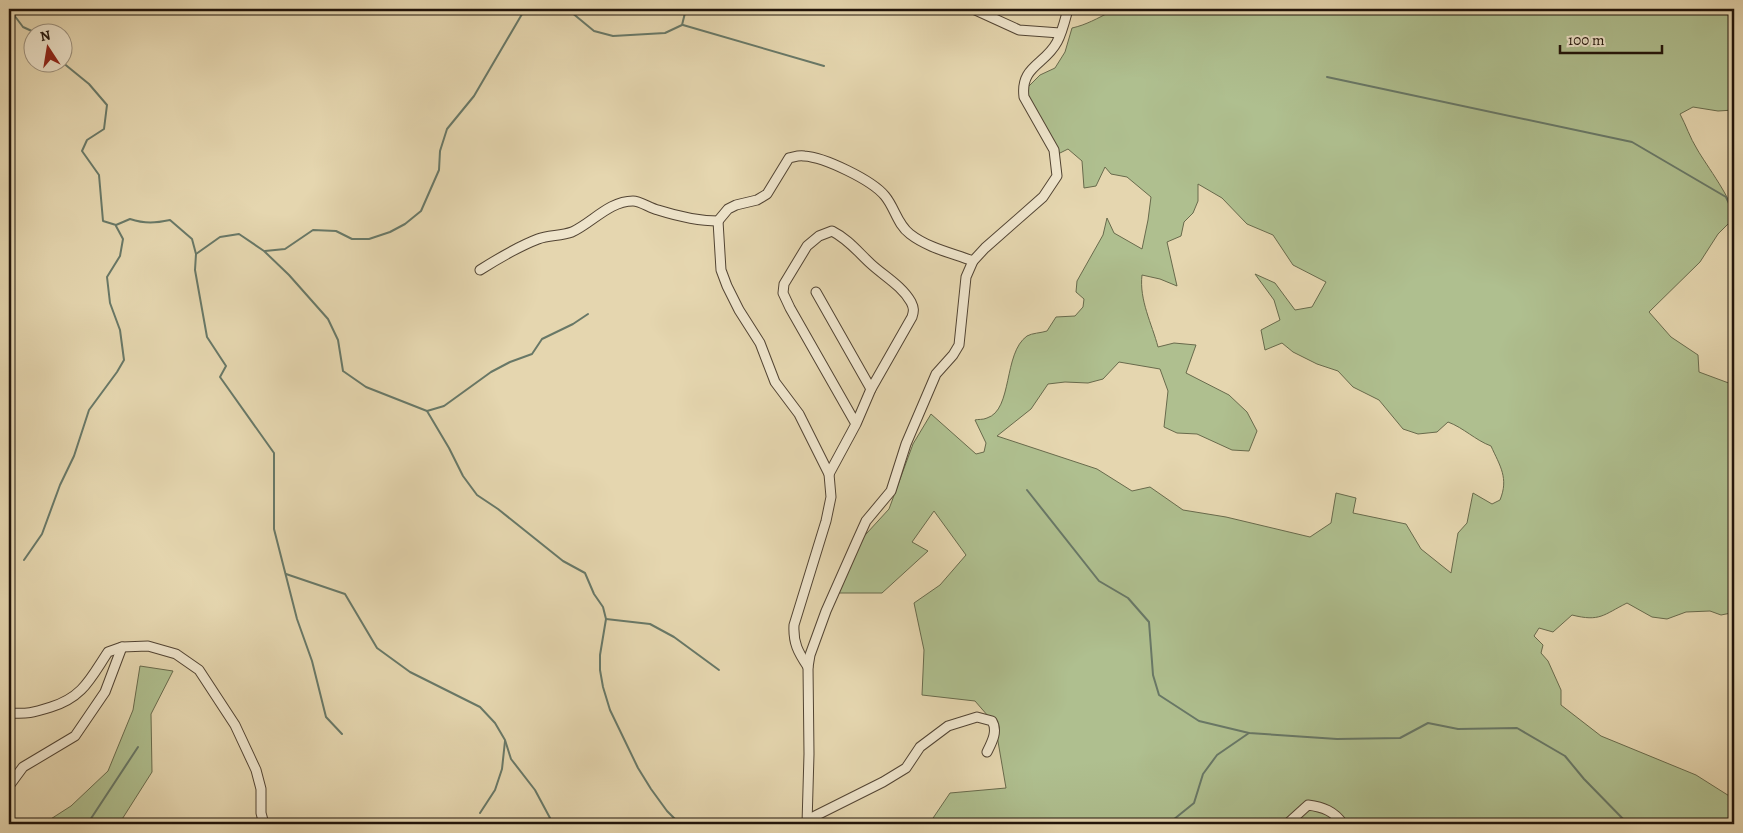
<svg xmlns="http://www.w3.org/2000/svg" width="1743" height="833" font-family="Alegreya,serif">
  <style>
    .green { fill: #afbf8f; stroke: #686a4c; fill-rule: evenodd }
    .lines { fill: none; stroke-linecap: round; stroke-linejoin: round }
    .stream { stroke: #687867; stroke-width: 2 }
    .minor-casing { stroke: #524433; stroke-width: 11 }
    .minor { stroke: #eee4cb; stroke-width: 9 }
  </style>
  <rect width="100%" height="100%" fill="#e5d6af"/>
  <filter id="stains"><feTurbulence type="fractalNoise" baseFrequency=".004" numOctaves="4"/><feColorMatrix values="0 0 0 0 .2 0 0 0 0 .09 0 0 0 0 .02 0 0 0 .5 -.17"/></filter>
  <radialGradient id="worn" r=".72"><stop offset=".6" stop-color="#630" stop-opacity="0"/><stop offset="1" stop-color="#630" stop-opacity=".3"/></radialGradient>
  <g class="green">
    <path d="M1112,9H1734V110L1718,111L1693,107L1680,114C1686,125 1690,138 1697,149C1706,165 1734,201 1734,218L1718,234L1700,262L1649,312L1671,337L1698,355L1699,372L1734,385V607L1731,613L1721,615L1710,611L1686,612L1667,619L1652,617L1627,603C1603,615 1600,622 1572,615L1553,632L1539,628L1534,636L1543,645L1541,653L1548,661L1561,690V705L1601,736L1696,775L1734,799V824H929L950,793L1006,788L995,724L975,701L922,695L924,650L914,603L940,585L966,555L934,511L912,542L928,551L882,593H838L856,545L889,509L913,444L931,414L976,454L984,452L986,443L975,420C978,419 983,420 987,418C1013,410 1003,353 1027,336C1032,333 1041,333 1047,331L1056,317L1075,316L1083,307L1084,299L1076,292L1077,281L1103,235L1107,218L1114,233L1142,249L1148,220L1151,197L1127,177L1111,174L1105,167L1096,186L1084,188L1082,161L1068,149L1054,156L1031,118L1027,88L1040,75L1055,68L1065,52L1072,28C1086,25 1098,18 1110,12ZM1198,184L1222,198L1247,224L1273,235L1293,265L1326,282L1312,307L1295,310L1275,283L1255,274L1274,300L1280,320L1261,330L1265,350L1282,343L1293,352L1317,364L1338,371L1353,387L1379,400L1403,429L1418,434L1437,432L1448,422C1464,428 1475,440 1491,446C1500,466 1509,478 1500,500L1492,504L1473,493L1467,523L1458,533L1451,573L1421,549L1406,524L1353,513L1356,498L1336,493L1331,523L1310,537L1226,517L1183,510L1150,487L1132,491L1097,469L997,436L1031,409L1048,384L1065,382L1088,383L1103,379L1119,362L1160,369L1168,391L1164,427L1177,433L1197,434L1232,450L1249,451L1257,431L1247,412L1229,395L1186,373L1196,345L1174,343L1158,347C1152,324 1139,300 1142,275L1160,279L1177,286L1167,242L1181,236L1184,222L1193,213L1198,201Z"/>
    <polygon points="140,666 173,671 151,714 152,772 119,824 43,824 71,806 108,771 133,710"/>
  </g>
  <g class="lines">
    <g class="stream">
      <polyline points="10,9 11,11 23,27 34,32"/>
      <polyline points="683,25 824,66"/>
      <path d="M62,62L89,84L107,105L104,129L87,140L82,151L99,175L103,221L116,225L130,219C145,224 156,223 170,220L192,239L196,254L195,270L207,337L226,366L220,377L274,453V529L297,619L312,661L326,717L342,734"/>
      <polyline points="1327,77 1632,142 1726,197 1734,214"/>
      <polyline points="265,251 285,249 313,230 336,231 352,239 369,239 390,232 405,224 421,211 439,170 440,151 447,129 474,96 525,9 571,12 594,31 613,36 665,33 682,25 686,9"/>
      <polyline points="196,254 220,237 239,234 264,251 289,275 328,319 338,340 343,371 366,387 427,411 449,448 463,476 477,495 498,509 563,561 585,573 594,594 603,607 606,619 600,655 600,670 603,687 610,710 638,768 651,789 667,811 680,824"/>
      <polyline points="427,411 444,406 491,372 510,362 532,354 542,339 573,324 588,314"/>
      <polyline points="1027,490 1099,581 1128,598 1149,622 1153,675 1159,695 1199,721 1249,733 1337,739 1400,738 1428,723 1458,729 1517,728 1565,756 1584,779 1628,824"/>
      <polyline points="24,560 42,534 60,485 74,456 89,410 117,372 124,360 120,330 110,303 107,277 120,256 123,239 116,226"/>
      <polyline points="286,574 345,594 377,648 410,672 480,707 495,723 505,740 511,759 535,790 550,818"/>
      <polyline points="606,619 650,624 674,637 719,670"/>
      <polyline points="480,813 495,790 502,769 505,741"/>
      <polyline points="84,824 90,820 138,747"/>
      <polyline points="1168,824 1194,803 1203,774 1217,755 1249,733"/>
    </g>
    <g class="minor-casing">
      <g id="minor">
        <polyline points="973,9 1019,30 1060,33"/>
        <path d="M718,221L721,270L727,286L739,310L760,343L775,382L799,414L829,474L831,497L826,521L794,625C793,643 798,652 808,667"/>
        <path d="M480,270C499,258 517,247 538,239C548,235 561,236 572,232C592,223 609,201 633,201C640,201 650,208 658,210C677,216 698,221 718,221L728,209L736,205L757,200L767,194L789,158C794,157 799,155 804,156C824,157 872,180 885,196C895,208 897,224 910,234C928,248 952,253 973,261"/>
        <polyline points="816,292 871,389"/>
        <path d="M829,474L856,424L871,389L912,317C914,311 914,308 911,302C902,286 884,276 871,264C858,252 848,239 832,231L819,236L807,246L784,284L783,293L790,308L856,424"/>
        <path d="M9,713C28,714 32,713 51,707C83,697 90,679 108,652L122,647L148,646L176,654L199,670L235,725L256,770L261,789V813L264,824"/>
        <polyline points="9,786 23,767 75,736 105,692 122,647"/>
        <path d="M807,820L883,782L906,768L920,747L948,726L977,717L992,721C998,731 992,742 987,752"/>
        <path d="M807,824L809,754L808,667L810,655L826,611L857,541L866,521L891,491L906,444L936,374L953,355L959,345L966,277L973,261L985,248L1043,197L1057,176L1054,150L1024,97C1020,66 1045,65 1057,42C1062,33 1065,20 1068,9"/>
        <path d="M1287,824L1308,805C1323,807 1334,811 1343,824"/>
      </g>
    </g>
    <use href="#minor" class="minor"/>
  </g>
  <rect width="1743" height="833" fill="none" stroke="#e5d6af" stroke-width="30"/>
  <rect x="10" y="10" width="1723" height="813" fill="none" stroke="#21140a" stroke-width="2.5"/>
  <rect x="15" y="15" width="1713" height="803" fill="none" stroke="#21140a"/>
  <g transform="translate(48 48) rotate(348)"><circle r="24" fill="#eee4cb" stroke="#9c917e"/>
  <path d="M0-4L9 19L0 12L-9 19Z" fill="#8f2418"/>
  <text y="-8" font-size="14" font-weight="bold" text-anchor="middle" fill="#21140a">N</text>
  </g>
  <path d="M1560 45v8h102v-8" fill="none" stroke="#21140a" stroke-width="2.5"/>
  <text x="1568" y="45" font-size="15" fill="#21140a" stroke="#eee4cb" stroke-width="4" paint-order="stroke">100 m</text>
  <rect width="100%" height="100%" filter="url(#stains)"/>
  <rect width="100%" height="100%" fill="url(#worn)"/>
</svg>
